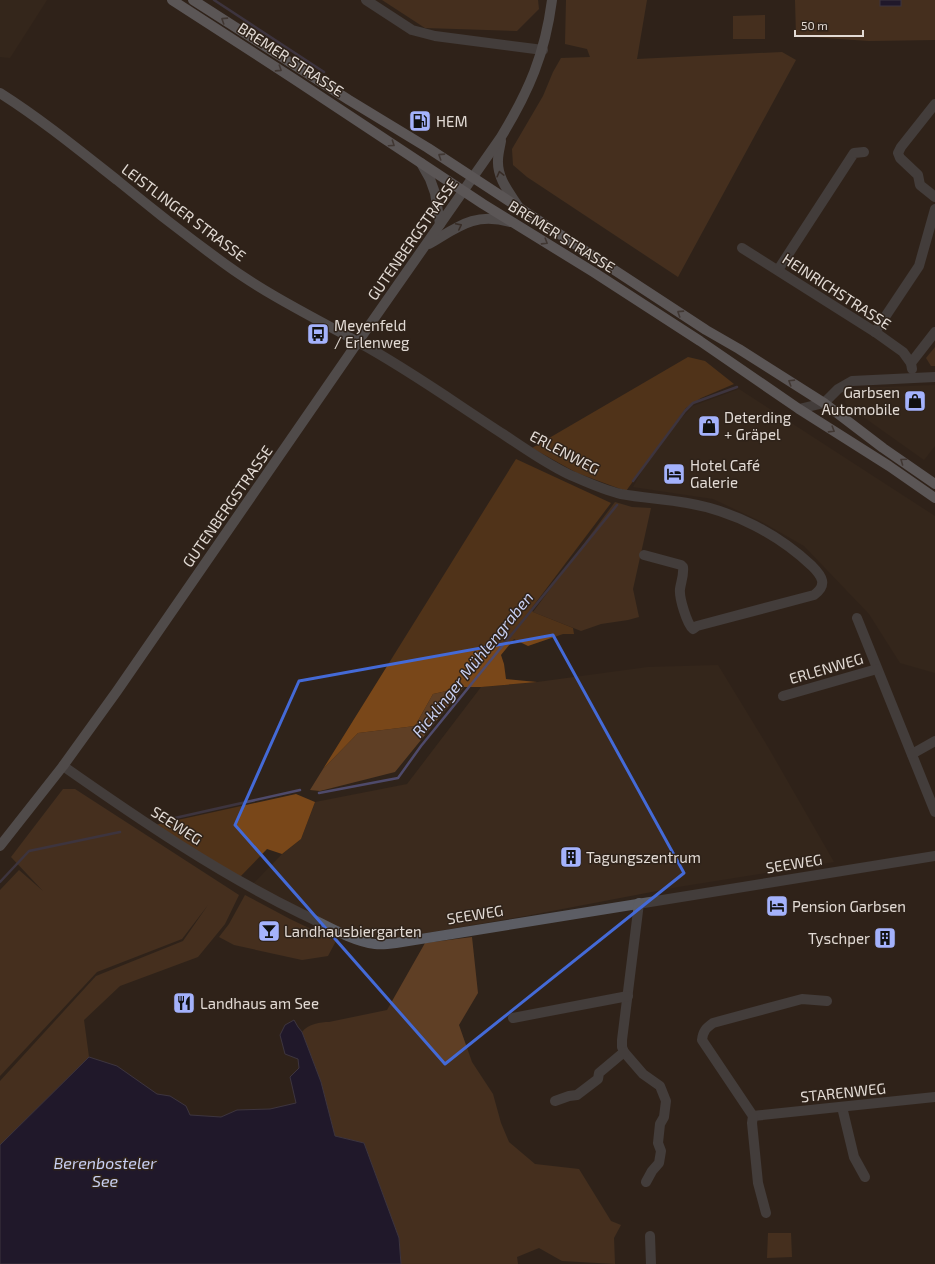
<svg xmlns="http://www.w3.org/2000/svg" width="935" height="1264" font-family="'Exo 2',sans-serif">
  <style>
    .built { fill: #3b2a1d }
    .green { fill: #5f3f25 }
    .forest { fill: #794719 }
    .water { fill: #0e0d3e; stroke: #4e4a6b }
    .lines { fill: none; stroke-linecap: round; stroke-linejoin: round }
    .stream { stroke: #4e4a6b; stroke-width: 2.5 }
    .street { stroke: #5c5d64; stroke-width: 10 }
    .secondary { stroke: #797c86; stroke-width: 10 }
    .primary { stroke: #9194a1; stroke-width: 10 }
    .oneway { stroke: #565050 }
    .oneway2 { stroke: #423935 }
    .marked { fill: none; stroke: #446ad7; stroke-width: 3; stroke-linejoin: round }
    .labels { text-anchor: middle; dominant-baseline: central; stroke-width: 3; stroke-linejoin: round; paint-order: stroke }
    .street-label { font-size: 15px; fill: #e2dad4; stroke: #2f231a }
    .poi-label { font-size: 15px; fill: #e2dad4; stroke: #2f231a; text-anchor: start }
    .water-label { font-size: 16px; font-style: italic; fill: #c8cff1; stroke: #2f231a }
  </style>
  <rect width="100%" height="100%" fill="#2f231a"/>
  <g class="built">
    <polygon points="0,0 47,0 10,58 0,57"/>
    <polygon points="935,385 935,446 924,460 848,406 845,402 846,397 849,391 858,388"/>
    <polygon points="739,389 935,516 935,673 900,663 869,614 804,546 762,522 713,499 633,487 657,443 693,406"/>
    <polygon points="718,665 768,747 834,862 678,887 526,916 398,938 374,938 343,930 252,885 282,854 301,839 315,802 407,784 481,687 537,682 648,667"/>
  </g>
  <g class="green">
    <polygon points="382,0 538,0 539,9 517,31 425,28"/>
    <polygon points="566,0 647,0 637,59 782,52 796,60 678,277 527,177 513,165 512,149 543,96 553,72 561,58 590,57 587,49 565,44"/>
    <polygon points="795,0 935,0 935,40 869,41 796,36"/>
    <polygon points="765,15 765,39 733,39 733,16"/>
    <polygon points="935,347 935,366 931,366 926,358"/>
    <polygon points="615,502 632,507 651,508 633,589 639,617 628,620 601,624 581,631 533,612"/>
    <polygon points="464,687 395,772 320,791 310,790 323,769 358,733 415,726 433,694"/>
    <polygon points="63,789 75,789 239,895 225,924 198,957 120,986 84,1020 89,1057 0,1145 0,1081 96,976 183,941 208,905 182,939 97,972 0,1076 0,890 19,870 43,891 11,857"/>
    <polygon points="245,895 290,919 336,941 328,956 302,960 234,945 219,937 229,924"/>
    <path d="M472,937L478,993L459,1025L472,1062L493,1094L501,1123L509,1142L535,1164L579,1169L611,1221L621,1225L614,1238L615,1264L562,1261L539,1248L517,1257L518,1264H401L399,1238L364,1143L335,1136L321,1082L302,1032C308,1024 321,1022 329,1022L387,1010L425,943Z"/>
    <polygon points="768,1233 791,1233 792,1257 767,1258"/>
  </g>
  <g class="forest">
    <polygon points="688,357 705,361 734,384 701,398 686,408 626,491 577,473 532,448"/>
    <polygon points="516,459 611,503 531,609 533,612 573,628 574,634 563,634 528,646 514,639 501,655 504,664 506,679 537,682 481,687 464,687 433,694 415,726 358,733 323,769"/>
    <polygon points="296,794 315,802 301,839 282,854 267,849 239,878 155,825"/>
  </g>
  <g class="water">
    <rect x="880" y="0" width="21" height="6"/>
    <polygon points="294,1020 298,1027 302,1032 321,1082 335,1136 364,1143 399,1238 401,1264 0,1264 0,1145 89,1057 117,1066 157,1094 170,1096 186,1106 190,1115 221,1117 237,1110 270,1109 296,1103 290,1077 299,1068 298,1059 285,1054 280,1035 285,1025"/>
  </g>
  <g class="lines">
    <g class="stream">
      <polyline points="214,0 324,72"/>
      <polyline points="633,481 685,411 693,403 737,387"/>
      <polyline points="319,793 398,778 421,746 617,505"/>
      <polyline points="166,820 300,790"/>
      <polyline points="0,882 29,851 120,832"/>
    </g>
    <g class="street">
      <polyline points="366,0 412,30 435,36 543,50"/>
      <polyline points="935,104 901,147 898,153 900,158 918,175 920,185 935,197"/>
      <polyline points="742,248 875,332 903,352 911,363"/>
      <polyline points="778,270 854,153 864,152"/>
      <polyline points="875,332 919,266 935,209"/>
      <path d="M358,342C408,369 455,403 503,434C524,448 545,463 568,474C584,481 603,490 621,494C643,498 665,499 687,503C734,511 778,534 812,566C822,576 828,585 814,595L697,626L693,629C687,624 679,598 680,589C681,582 684,575 683,567L681,565L644,555"/>
      <polyline points="912,369 911,363 935,332"/>
      <polyline points="799,409 824,403 838,389 852,381 935,377"/>
      <polyline points="857,618 935,812"/>
      <polyline points="783,696 877,669"/>
      <polyline points="912,754 935,741"/>
      <path d="M63,766C140,820 218,873 302,914C324,924 351,941 375,944C382,945 389,944 396,943L935,856"/>
      <polyline points="639,903 622,1040 622,1047 624,1052 643,1074 660,1086 666,1101 664,1117 660,1124 658,1143 661,1151 659,1163 652,1171 646,1182"/>
      <polyline points="513,1018 628,996"/>
      <polyline points="555,1101 569,1096 577,1095 598,1079 599,1073 624,1052"/>
      <polyline points="842,1107 854,1157 865,1177"/>
      <polyline points="753,1116 935,1097"/>
      <path d="M766,1213L758,1183L752,1123L753,1116L702,1040C703,1031 706,1028 713,1023L802,999L827,1001"/>
      <polyline points="650,1236 651,1264"/>
    </g>
    <g class="secondary">
      <path d="M0,93C41,119 79,150 117,180C152,209 188,237 225,264C266,294 313,317 358,342"/>
      <path d="M501,141C500,147 498,154 498,160C497,178 509,192 518,206"/>
      <polyline points="421,163 430,179 435,193 440,224"/>
      <path d="M429,244C458,227 474,212 510,222"/>
      <path d="M0,846L63,766L117,691L371,323L501,137C529,91 545,54 552,0"/>
    </g>
    <g class="primary">
      <polyline points="172,0 294,79 483,204 595,273 700,341 799,409 889,466 935,498"/>
      <polyline points="193,0 349,100 428,148 706,330 739,349 824,403 883,448 935,484"/>
    </g>
  </g>
  <defs><path id="oneway-chevron" d="M-2-3.5L2.5 0L-2 3.5" fill="none" stroke-width="1.6" stroke-linecap="round" stroke-linejoin="round"/></defs>
  <g class="oneway">
    <use href="#oneway-chevron" transform="translate(224 20) rotate(-147)"/>
    <use href="#oneway-chevron" transform="translate(279 69) rotate(33)"/>
    <use href="#oneway-chevron" transform="translate(392 144) rotate(34)"/>
    <use href="#oneway-chevron" transform="translate(441 156) rotate(-147)"/>
    <use href="#oneway-chevron" transform="translate(545 242) rotate(32)"/>
    <use href="#oneway-chevron" transform="translate(680 313) rotate(-147)"/>
    <use href="#oneway-chevron" transform="translate(791 382) rotate(-148)"/>
    <use href="#oneway-chevron" transform="translate(832 430) rotate(32)"/>
    <use href="#oneway-chevron" transform="translate(903 461) rotate(-145)"/>
  </g>
  <g class="oneway2">
    <use href="#oneway-chevron" transform="translate(500 174) rotate(-104)"/>
    <use href="#oneway-chevron" transform="translate(459 226) rotate(-27)"/>
  </g>
  <path d="M0 0H935V1264H0ZM553,635L684,873L445,1064L235,825L299,681Z" fill="#2f231a" fill-opacity=".55" fill-rule="evenodd"/>
  <path class="marked" d="M553,635L684,873L445,1064L235,825L299,681Z"/>
  <defs>
    <g id="fuel-square" transform="scale(1.15)"><rect x="-9" y="-9" width="18" height="18" rx="4" fill="#a4b2fc" stroke="#2f231a"/><path d="M-5.5-6h7V0h2V4h1.3V-2.5L3-4.5l.8-.8L6-3V5H2.5V1h-1V6h-7ZM-4.2-4.7v3.2H.2V-4.7Z" fill="#111"/></g>
    <g id="bus-square" transform="scale(1.15)"><rect x="-9" y="-9" width="18" height="18" rx="4" fill="#a4b2fc" stroke="#2f231a"/><path d="M-5-6H5V4H4V6H2V4H-2V6H-4V4H-5ZM-3.5-4V0h7V-4ZM-3.5 1.2v1.5H-2V1.2ZM2 1.2v1.5H3.5V1.2Z" fill="#111"/></g>
    <g id="shop-square" transform="scale(1.15)"><rect x="-9" y="-9" width="18" height="18" rx="4" fill="#a4b2fc" stroke="#2f231a"/><path d="M-5-2.5h2.3a2.7 3.5 0 0 1 5.4 0H5L5.5 6h-11ZM-1.5-2.5h3a1.5 2.3 0 0 0-3 0Z" fill="#111"/></g>
    <g id="hotel-square" transform="scale(1.15)"><rect x="-9" y="-9" width="18" height="18" rx="4" fill="#a4b2fc" stroke="#2f231a"/><path d="M-6-4.5h1.5V1H6V5H4.5V3h-9V5H-6ZM-4 0a1.8 1.8 0 1 1 3.6 0ZM.5 0V-2.5h3Q6-2.5 6 0Z" fill="#111"/></g>
    <g id="building-square" transform="scale(1.15)"><rect x="-9" y="-9" width="18" height="18" rx="4" fill="#a4b2fc" stroke="#2f231a"/><path d="M-4-6H4V6H1V3H-1V6H-4ZM-2.5-4.3h1.7v1.8h-1.7ZM.8-4.3h1.7v1.8H.8ZM-2.5-1h1.7V.8h-1.7ZM.8-1h1.7V.8H.8Z" fill="#111"/></g>
    <g id="bar-square" transform="scale(1.15)"><rect x="-9" y="-9" width="18" height="18" rx="4" fill="#a4b2fc" stroke="#2f231a"/><path d="M-6-5H6L.8 .8V4.5H3.5V6h-7V4.5H-.8V.8Z" fill="#111"/></g>
    <g id="restaurant-square" transform="scale(1.15)"><rect x="-9" y="-9" width="18" height="18" rx="4" fill="#a4b2fc" stroke="#2f231a"/><path d="M-5-6h1v4h1v-4h1v4h1v-4h1v5L-1.5 .5V6h-2V.5L-5-1ZM5-6V6H3V1.5H1.5Q1.5-4 5-6Z" fill="#111"/></g>
  </defs>
  <g fill-rule="evenodd">
    <use href="#fuel-square" x="420" y="121"/>
    <use href="#bus-square" x="318" y="334"/>
    <use href="#shop-square" x="915" y="401"/>
    <use href="#shop-square" x="709" y="426"/>
    <use href="#hotel-square" x="674" y="474"/>
    <use href="#building-square" x="571" y="857"/>
    <use href="#hotel-square" x="777" y="906"/>
    <use href="#bar-square" x="269" y="931"/>
    <use href="#building-square" x="885" y="938"/>
    <use href="#restaurant-square" x="184" y="1003"/>
  </g>
  <g class="labels">
    <g class="street-label">
      <text transform="translate(291 59) rotate(33)">BREMER STRASSE</text>
      <text transform="translate(184 212) rotate(37)">LEISTLINGER STRASSE</text>
      <text transform="translate(562 236) rotate(32)">BREMER STRASSE</text>
      <text transform="translate(412 239) rotate(-55)">GUTENBERGSTRASSE</text>
      <text transform="translate(837 291) rotate(33)">HEINRICHSTRASSE</text>
      <text transform="translate(565 452) rotate(28)">ERLENWEG</text>
      <text transform="translate(227 506) rotate(-55)">GUTENBERGSTRASSE</text>
      <text transform="translate(826 668) rotate(-16)">ERLENWEG</text>
      <text transform="translate(177 825) rotate(33)">SEEWEG</text>
      <text transform="translate(794 863) rotate(-9)">SEEWEG</text>
      <text transform="translate(475 914) rotate(-9)">SEEWEG</text>
      <text transform="translate(843 1092) rotate(-6)">STARENWEG</text>
    </g>
    <g class="poi-label">
      <text x="436" y="121">HEM</text>
      <text x="334" y="325">Meyenfeld<tspan x="334" dy="17">/ Erlenweg</tspan></text>
      <text x="900" y="392" text-anchor="end">Garbsen<tspan x="900" dy="17">Automobile</tspan></text>
      <text x="724" y="417">Deterding<tspan x="724" dy="17">+ Gräpel</tspan></text>
      <text x="690" y="465">Hotel Café<tspan x="690" dy="17">Galerie</tspan></text>
      <text x="586" y="857">Tagungszentrum</text>
      <text x="792" y="906">Pension Garbsen</text>
      <text x="284" y="931">Landhausbiergarten</text>
      <text x="870" y="938" text-anchor="end">Tyschper</text>
      <text x="200" y="1003">Landhaus am See</text>
    </g>
    <g class="water-label">
      <text transform="translate(472 664) rotate(-51)">Ricklinger Mühlengraben</text>
      <text x="105" y="1162">Berenbosteler<tspan x="105" dy="18">See</tspan></text>
    </g>
  </g>
  <path d="M795 30v6h68v-6" fill="none" stroke="#e2dad4" stroke-width="2"/>
  <text x="801" y="30" font-size="12" fill="#e2dad4" stroke="#2f231a" stroke-width="3" paint-order="stroke">50 m</text>
</svg>
